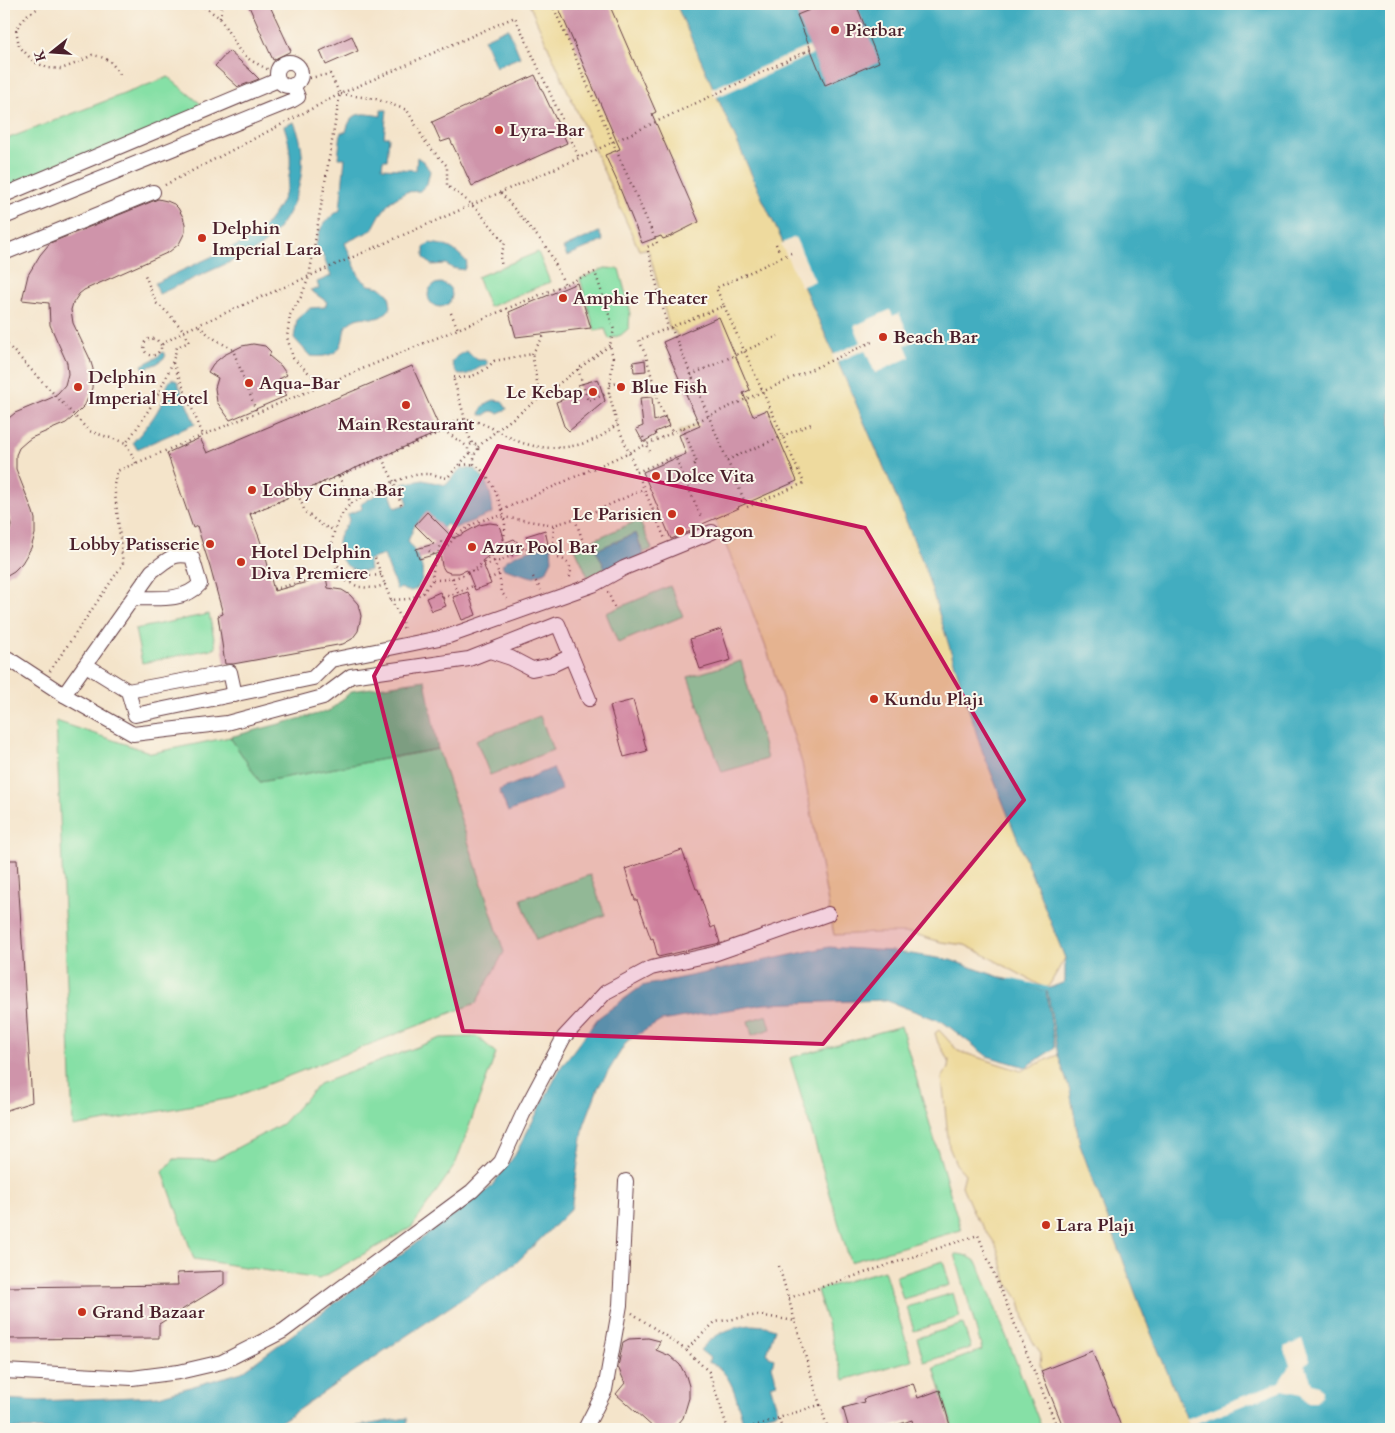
<svg xmlns="http://www.w3.org/2000/svg" width="1395" height="1433" font-family="Cardo,serif">
  <style>
    .green { fill: #86e0a6; stroke: #688068 }
    .forest { fill: #6cbe8b; stroke: #5b6e5b }
    .sand { fill: #eeda9e; stroke: #9c7c64 }
    .water { fill: #42adc0; stroke: #466676 }
    .pier { fill: #f4e4ca }
    .lines { fill: none; stroke-linecap: round; stroke-linejoin: round }
    .stream { stroke: #42adc0; stroke-width: 4.5 }
    .building { fill: #cf94aa }
    .minor-casing { stroke: #643d43; stroke-width: 16 }
    .path { stroke: #643d43; stroke-width: 2.5; stroke-dasharray: 1 4; stroke-linecap: butt }
    .minor { stroke: #fff; stroke-width: 14 }
    .marked { fill: #c2185b; fill-opacity: 0.2; stroke: #c2185b; stroke-width: 4; stroke-linejoin: round }
    .poi-dot { fill: #c8321e; stroke: #fbf7ec; stroke-width: 2 }
    .labels { text-anchor: middle; dominant-baseline: central; stroke-width: 4; stroke-linejoin: round; paint-order: stroke }
    .poi-label { font-size: 18px; font-weight: bold; fill: #4a1f2b; stroke: #fbf7ec; text-anchor: start }
  </style>
  <rect width="100%" height="100%" fill="#fbf7ec"/>
  <filter id="ink" filterUnits="userSpaceOnUse"><feTurbulence type="fractalNoise" baseFrequency=".02" numOctaves="2"/><feDisplacementMap in="SourceGraphic" scale="10" xChannelSelector="R" yChannelSelector="G"/><feConvolveMatrix kernelMatrix="1 2 1 2 8 2 1 2 1" color-interpolation-filters="sRGB"/></filter>
  <filter id="wash" filterUnits="userSpaceOnUse"><feTurbulence type="fractalNoise" baseFrequency=".0096" numOctaves="4" result="noise"/><feDisplacementMap in="SourceGraphic" scale="20" xChannelSelector="R" yChannelSelector="G"/><feGaussianBlur stdDeviation="1.12" result="paint"/><feColorMatrix in="noise" values="0 0 0 0 0 0 0 0 0 0 0 0 0 0 0 0 0 1.4 0 .05"/><feComposite in="paint" operator="in"/></filter>
  <g filter="url(#wash)">
    <rect width="100%" height="100%" fill="#f4e4ca"/>
    <g class="green">
      <polygon points="168,77 207,109 4,193 4,140"/>
      <polygon points="538,252 550,282 489,307 477,277"/>
      <polygon points="605,268 619,269 630,310 629,328 621,335 609,339 605,329 595,331 580,279"/>
      <polygon points="639,520 652,549 588,577 575,548"/>
      <polygon points="670,586 683,616 618,643 606,613"/>
      <polygon points="209,614 216,648 142,663 135,629"/>
      <polygon points="741,661 767,759 722,772 688,677"/>
      <polygon points="540,716 553,750 490,775 476,740"/>
      <polygon points="56,721 152,753 230,737 260,782 438,749 504,952 476,1003 232,1098 73,1127"/>
      <polygon points="590,875 605,915 536,940 521,899"/>
      <polygon points="767,1015 771,1029 752,1035 748,1021"/>
      <polygon points="901,1026 961,1230 850,1262 790,1058"/>
      <polygon points="478,1037 496,1053 455,1165 412,1227 319,1279 194,1259 163,1172 174,1159 214,1160 282,1124 319,1084 441,1038"/>
      <path d="M955,1254C964,1254 971,1257 978,1263L1042,1429H953L934,1368L982,1350Z"/>
      <polygon points="943,1261 950,1285 903,1299 896,1276"/>
      <polygon points="884,1270 912,1360 844,1380 817,1290"/>
      <polygon points="953,1293 960,1317 914,1331 907,1307"/>
      <polygon points="963,1324 971,1348 924,1362 917,1338"/>
    </g>
    <polygon class="forest" points="425,680 438,749 260,782 230,737 329,711 352,691"/>
    <g class="sand">
      <polygon points="529,4 676,4 762,198 796,270 844,376 889,479 924,565 980,745 1065,958 1047,989 983,954 965,945 941,942 911,933 875,933 834,935 802,763 768,653 738,574 678,432 710,418 675,331 670,330 649,252 646,249 639,250"/>
      <polygon points="939,1030 958,1051 1021,1071 1058,1055 1070,1091 1080,1145 1144,1316 1191,1429 1070,1429 1059,1399 1040,1365 1041,1353 1032,1341 1026,1327 1020,1301 1007,1282 996,1245 974,1214 962,1186 965,1174 956,1164 949,1147 942,1078 948,1068 949,1060 938,1043 935,1033"/>
    </g>
    <g class="water">
      <polygon points="676,4 1391,4 1391,1429 1191,1429 1144,1316 1080,1145 1070,1091 1058,1055 1047,989 1065,982 1065,958 980,745 924,565 889,479 844,376 796,270 762,198"/>
      <polygon points="508,28 520,57 496,67 484,39"/>
      <path d="M381,110H387L384,137H389L387,160H383L382,168L416,170L417,157L424,162L430,171L427,184L420,191L406,192L390,202L380,215L372,230L345,243L360,278L369,285L380,287L389,295L391,307C375,329 367,309 349,323C342,329 345,337 341,345C335,357 321,357 310,356L294,338L297,319L310,308L325,307L327,302L310,290L319,289L317,282L331,276L321,251H315C319,228 321,223 340,210L345,158H338L341,132H346C351,110 362,113 381,116Z"/>
      <path d="M294,122C296,128 299,134 300,140C310,181 287,232 251,253C241,258 229,262 219,267C199,276 179,285 159,294L155,283C178,272 201,262 224,251C232,247 244,244 251,238C287,210 299,168 284,126Z"/>
      <polygon points="599,232 603,241 567,256 563,248"/>
      <path d="M429,243C448,245 454,248 467,262L464,270L452,268L446,264L431,265L424,258V248Z"/>
      <circle cx="440" cy="295" r="12"/>
      <path d="M466,351L478,360H486L488,364C484,366 480,367 477,369C464,377 457,379 452,362L457,356Z"/>
      <polygon points="163,352 166,356 158,363 144,369 142,365 156,358"/>
      <path d="M172,379L177,381L195,424L137,449L133,442C145,429 156,416 163,400C166,392 166,384 172,379Z"/>
      <path d="M494,400L502,401L507,409L498,413L492,411L488,412L486,415H480C481,406 486,403 494,400Z"/>
      <path d="M461,468L475,469C490,484 491,494 493,513L452,529L447,524L443,528L427,512L415,525L408,541C417,556 430,571 417,588C412,592 407,592 401,588L397,590L384,555L368,560L370,570C364,572 358,571 351,568C338,562 334,543 342,531C344,528 347,524 349,521L348,514L362,509L361,504L374,496L389,490L395,508L408,504L402,484L423,480L446,485Z"/>
      <polygon points="636,533 644,556 607,572 596,550"/>
      <path d="M551,546L552,560L546,572L532,577L504,569L502,565C510,554 537,547 551,546Z"/>
      <polygon points="553,768 562,790 508,812 499,790"/>
      <polygon points="829,947 892,951 950,960 1029,987 1046,991 1055,1048 1026,1067 987,1056 943,1022 885,1000 764,1004 661,1021 627,1041 598,1088 584,1125 571,1209 516,1263 397,1342 270,1429 4,1429 4,1399 39,1401 159,1396 242,1372 490,1188 515,1155 561,1067 598,1018 642,986"/>
      <path d="M751,1325L765,1326L775,1329L767,1353L769,1357L774,1359L772,1366L777,1383L770,1385L778,1411L743,1422C736,1399 733,1371 708,1362L710,1358L700,1350C714,1334 730,1327 751,1325Z"/>
      <polygon points="407,1418 408,1429 340,1429"/>
    </g>
    <g class="pier">
      <polygon points="809,46 813,54 715,98 711,89"/>
      <polygon points="795,237 815,281 801,287 781,244"/>
      <polygon points="890,310 893,316 899,313 912,342 905,345 910,357 875,373 865,350 835,363 832,355 861,342 854,326"/>
      <polygon points="1302,1340 1310,1360 1305,1365 1312,1383 1318,1385 1322,1391 1321,1397 1316,1402 1307,1402 1303,1397 1302,1394 1283,1390 1189,1426 1186,1419 1279,1382 1290,1365 1284,1347"/>
    </g>
    <g class="lines">
      <polyline class="stream" points="1010,981 1047,989"/>
    </g>
    <g id="blocks">
      <g class="building">
        <polygon points="248,4 269,4 291,51 273,60"/>
        <polygon points="557,4 609,4 656,112 652,114 699,222 671,236 663,239 661,236 642,243 616,179 605,155 620,149"/>
        <polygon points="824,4 856,4 879,62 825,85 797,15"/>
        <polygon points="352,36 358,51 326,65 320,51"/>
        <polygon points="229,51 251,71 259,79 238,87 215,66"/>
        <polygon points="535,75 567,143 472,186 450,139 441,142 432,122"/>
        <polygon points="158,199 167,201 174,204 178,208 183,217 185,224 185,232 179,244 169,252 84,290 79,294 73,303 71,310 73,323 90,359 93,369 92,388 85,405 72,418 66,423 31,438 27,441 19,448 16,455 16,469 33,512 35,519 35,534 31,548 22,563 14,571 4,577 4,540 9,532 11,526 9,515 4,501 4,422 15,413 51,398 58,393 65,385 68,374 67,363 50,325 49,303 22,300 28,275 40,255 50,243"/>
        <polygon points="577,283 591,328 516,337 509,312"/>
        <polygon points="719,317 750,390 743,393 753,416 767,410 797,481 738,507 739,508 728,513 700,525 701,527 671,539 643,472 686,454 679,435 700,426 663,342"/>
        <polygon points="253,344 265,346 271,352 269,356 281,366 287,375 279,379 286,396 230,420 217,402 215,388 218,378 208,372 213,364 224,355 242,346"/>
        <polygon points="645,360 646,371 634,372 633,362"/>
        <polygon points="412,366 441,431 250,514 259,537 267,562 274,591 326,577 328,588 342,590 350,595 358,604 361,616 358,631 352,639 343,644 233,664 225,664 218,616 223,614 210,567 197,526 193,528 167,453 200,438 207,453"/>
        <polygon points="598,379 605,401 569,431 564,426 556,402 581,393 578,385"/>
        <polygon points="652,397 654,421 665,417 669,426 655,432 656,435 643,442 636,429 643,426 640,398"/>
        <polygon points="427,512 453,538 461,535 479,525 490,523 497,524 501,528 504,539 492,553 482,561 491,584 475,590 467,570 459,573 450,573 445,571 442,566 440,553 419,559 416,549 434,544 415,525"/>
        <polygon points="545,530 548,544 531,547 526,536"/>
        <polygon points="514,539 524,548 511,555 504,543"/>
        <polygon points="440,592 446,606 432,611 426,598"/>
        <polygon points="468,592 476,615 462,620 453,597"/>
        <polygon points="721,629 731,660 700,669 690,639"/>
        <polygon points="633,700 647,751 624,757 610,706"/>
        <polygon points="682,850 696,889 698,889 711,928 715,926 720,943 658,957 653,938 651,939 637,900 635,900 625,869"/>
        <polygon points="4,860 17,860 32,1102 4,1111"/>
        <polygon points="224,1271 224,1284 159,1324 159,1338 4,1339 4,1287 178,1285 177,1273"/>
        <polygon points="648,1338 660,1341 656,1350 670,1356 680,1365 686,1376 689,1386 689,1398 683,1418 674,1429 655,1429 616,1394 625,1383 618,1367 623,1342 629,1339"/>
        <polygon points="1092,1351 1122,1429 1064,1429 1041,1371"/>
        <polygon points="913,1383 918,1398 940,1390 951,1429 914,1429 912,1420 884,1429 849,1429 843,1408 864,1402 863,1399"/>
      </g>
    </g>
  </g>
  <g filter="url(#ink)">
    <use href="#blocks" fill-opacity="0" stroke="#643d43" stroke-width="1"/>
    <g class="lines">
      <g class="minor-casing">
        <g id="minor">
          <circle cx="289" cy="74" r="12"/>
          <polyline points="4,195 278,80"/>
          <polyline points="4,217 293,100 298,97 293,85"/>
          <polyline points="4,253 153,192"/>
          <polyline points="490,651 511,658 532,669 552,665 571,656"/>
          <path d="M4,657L9,659L64,695L152,571C167,561 173,551 192,557L200,584C184,602 156,598 133,598"/>
          <polyline points="86,665 128,691 135,715 313,678 331,660 449,636 593,585 624,568 712,532"/>
          <polyline points="128,691 230,672 235,695"/>
          <polyline points="64,695 133,734 227,723 323,697 351,676 469,659 558,624 589,699"/>
          <polyline points="4,1371 132,1378 179,1372 222,1362 283,1331 472,1191 501,1162 523,1114 564,1037 606,992 651,968 714,954 828,914"/>
          <polyline points="585,1429 605,1390 620,1305 626,1181"/>
        </g>
      </g>
      <g class="path">
        <path d="M45,4L27,15L16,29L19,46L34,62L48,68L61,69L77,63L92,55C110,58 111,62 122,77"/>
        <polyline points="200,4 220,18 239,50 250,60 269,70"/>
        <polyline points="552,4 657,243 647,247"/>
        <polyline points="220,18 222,4"/>
        <polyline points="805,52 811,49"/>
        <polyline points="305,79 330,74 340,94 309,277 301,297 290,315 287,337 293,358 311,375 332,381"/>
        <path d="M341,94L376,99L407,110L426,143L447,166V186C473,202 486,220 505,243L500,257L502,267"/>
        <polyline points="165,185 340,94 515,17 566,128 579,158"/>
        <polyline points="501,193 548,249 565,285"/>
        <polyline points="776,244 780,253"/>
        <polyline points="648,251 668,328"/>
        <polyline points="724,306 804,483 747,507 671,327 724,306 716,288 791,253"/>
        <polyline points="451,313 458,329"/>
        <polyline points="199,326 210,336 233,350 257,413"/>
        <polyline points="671,327 639,340 646,356 660,407 673,433"/>
        <polyline points="4,341 89,431 126,443"/>
        <path d="M161,345L157,340L150,338L145,342L144,349C146,355 151,357 157,354L161,349V345L184,331L579,158L805,52"/>
        <polyline points="532,354 545,334"/>
        <polyline points="173,363 203,435"/>
        <polyline points="578,369 588,401 609,393"/>
        <polyline points="691,375 778,336"/>
        <polyline points="610,385 618,383"/>
        <polyline points="683,428 697,463 692,465"/>
        <path d="M442,431C444,429 447,424 450,423C474,410 503,438 526,444C550,451 576,448 598,438C605,434 611,429 617,424"/>
        <polyline points="643,437 650,451"/>
        <path d="M472,443L466,429L465,419L453,377C468,380 484,373 494,361L532,354L540,398"/>
        <circle cx="473" cy="449" r="5"/>
        <polyline points="478,447 496,431 610,345"/>
        <polyline points="382,458 394,482 402,508"/>
        <polyline points="727,460 811,424"/>
        <path d="M136,463L126,443C146,417 169,379 177,347L189,342L184,331L167,312L156,303L145,275"/>
        <polyline points="461,465 474,464"/>
        <polyline points="637,472 675,456 701,517"/>
        <polyline points="339,476 351,504"/>
        <polyline points="298,494 305,512 323,526 334,530"/>
        <polyline points="502,510 874,341"/>
        <polyline points="653,511 658,508"/>
        <polyline points="250,514 441,432 446,432 468,447"/>
        <polyline points="575,519 584,544"/>
        <path d="M553,544L558,558C568,559 574,569 569,579"/>
        <polyline points="429,551 437,557 442,541"/>
        <polyline points="375,558 385,585"/>
        <polyline points="494,561 499,574 502,593 509,601"/>
        <polyline points="472,570 473,572 494,561 499,561 530,548 553,544 554,525"/>
        <polyline points="328,575 338,567"/>
        <path d="M381,575C369,576 355,578 344,571C322,557 334,518 351,504C355,501 360,499 364,497C381,487 409,473 428,474C434,474 441,477 447,478L470,453"/>
        <polyline points="533,577 541,590"/>
        <polyline points="452,578 459,595"/>
        <polyline points="489,579 499,574"/>
        <path d="M433,580C443,580 453,579 463,575C476,569 498,554 503,540C508,526 503,512 498,498C492,483 488,474 474,464V454"/>
        <polyline points="274,589 327,575 338,577 359,587 374,588 385,585 391,600 409,599 423,593 432,580 434,564 437,557 458,534 477,522 496,516 554,525 587,515 644,489"/>
        <polyline points="608,592 615,609"/>
        <polyline points="443,598 473,586"/>
        <polyline points="391,600 401,618 404,631"/>
        <polyline points="50,671 123,564 114,485 117,471 595,272 614,330 610,345 613,358 609,393 617,424 665,539"/>
        <polyline points="779,1266 795,1321"/>
        <polyline points="789,1298 978,1235 1058,1429"/>
        <polyline points="632,1313 686,1350"/>
        <polyline points="820,1405 828,1429"/>
        <polyline points="779,1419 782,1429"/>
        <polyline points="679,1423 685,1425 686,1429"/>
        <polyline points="728,1429 709,1372 686,1350 715,1322 758,1315 795,1321 820,1405 809,1408 745,1429"/>
      </g>
      <use href="#minor" class="minor"/>
    </g>
  </g>
  <path class="marked" d="M498,446L865,528L1024,800L823,1044L463,1031L374,676Z"/>
  <g class="poi-dot">
    <circle cx="835" cy="30" r="5"/>
    <circle cx="499" cy="130" r="5"/>
    <circle cx="202" cy="238" r="5"/>
    <circle cx="563" cy="298" r="5"/>
    <circle cx="883" cy="337" r="5"/>
    <circle cx="249" cy="383" r="5"/>
    <circle cx="78" cy="387" r="5"/>
    <circle cx="621" cy="387" r="5"/>
    <circle cx="593" cy="392" r="5"/>
    <circle cx="406" cy="405" r="5"/>
    <circle cx="656" cy="476" r="5"/>
    <circle cx="252" cy="490" r="5"/>
    <circle cx="672" cy="514" r="5"/>
    <circle cx="680" cy="531" r="5"/>
    <circle cx="210" cy="544" r="5"/>
    <circle cx="472" cy="547" r="5"/>
    <circle cx="241" cy="562" r="5"/>
    <circle cx="874" cy="699" r="5"/>
    <circle cx="1046" cy="1225" r="5"/>
    <circle cx="82" cy="1312" r="5"/>
  </g>
  <g class="labels">
    <g class="poi-label">
      <text x="845" y="30">Pierbar</text>
      <text x="509" y="130">Lyra-Bar</text>
      <text x="212" y="228">Delphin<tspan x="212" dy="21">Imperial Lara</tspan></text>
      <text x="573" y="298">Amphie Theater</text>
      <text x="893" y="337">Beach Bar</text>
      <text x="88" y="377">Delphin<tspan x="88" dy="21">Imperial Hotel</tspan></text>
      <text x="259" y="383">Aqua-Bar</text>
      <text x="631" y="387">Blue Fish</text>
      <text x="583" y="392" text-anchor="end">Le Kebap</text>
      <text x="406" y="424" text-anchor="middle">Main Restaurant</text>
      <text x="666" y="476">Dolce Vita</text>
      <text x="262" y="490">Lobby Cinna Bar</text>
      <text x="662" y="514" text-anchor="end">Le Parisien</text>
      <text x="690" y="531">Dragon</text>
      <text x="200" y="544" text-anchor="end">Lobby Patisserie</text>
      <text x="482" y="547">Azur Pool Bar</text>
      <text x="251" y="552">Hotel Delphin<tspan x="251" dy="21">Diva Premiere</tspan></text>
      <text x="884" y="699">Kundu Plajı</text>
      <text x="1056" y="1225">Lara Plajı</text>
      <text x="92" y="1312">Grand Bazaar</text>
    </g>
  </g>
  <rect width="1395" height="1433" fill="none" stroke="#fbf7ec" stroke-width="20"/>
  <g transform="translate(52 52) rotate(253)" stroke="#fbf7ec" stroke-width="4" paint-order="stroke">
  <path d="M0-4L9 19L0 12L-9 19Z" fill="#4a1f2b"/>
  <text y="-8" font-size="14" font-weight="bold" text-anchor="middle" fill="#4a1f2b">K</text>
  </g>
</svg>
